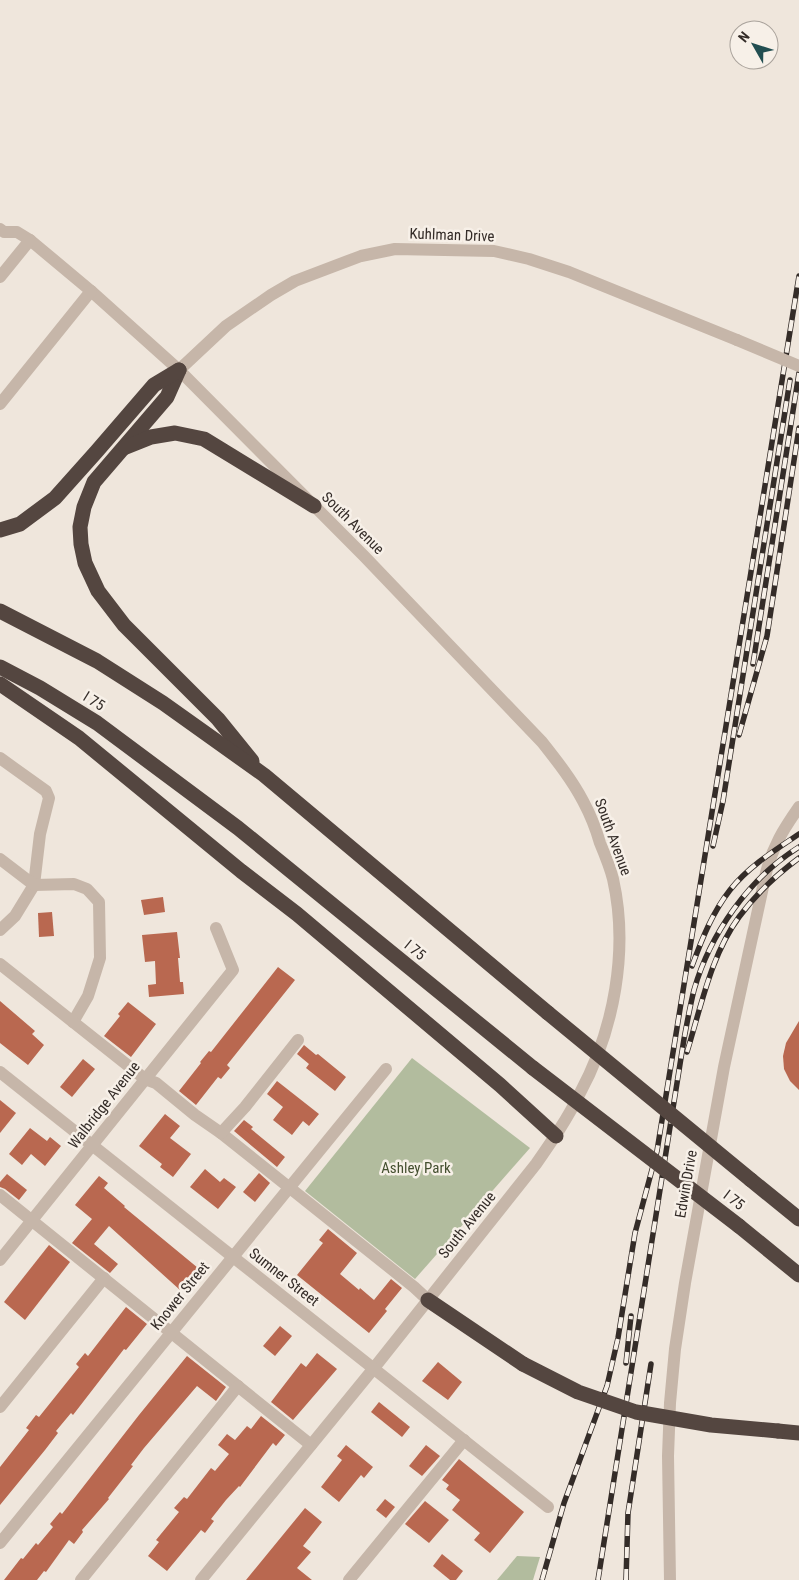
<svg xmlns="http://www.w3.org/2000/svg" width="799" height="1580" font-family="'Roboto Condensed',sans-serif">
  <style>
    .green { fill: #b2bc9e }
    .building { fill: #b96850 }
    .lines { fill: none; stroke-linecap: round; stroke-linejoin: round }
    .minor { stroke: #c6b6a9; stroke-width: 12 }
    .highway { stroke: #544640; stroke-width: 15 }
    .rail-casing { stroke: #342c28; stroke-width: 5.5 }
    .rail { stroke: #f7f0e8; stroke-width: 4; stroke-dasharray: 11; stroke-linecap: butt }
    .minor-bridge { stroke: #c6b6a9; stroke-width: 12 }
    .highway-bridge { stroke: #544640; stroke-width: 15 }
    .labels { text-anchor: middle; dominant-baseline: central; stroke-width: 5; stroke-linejoin: round; paint-order: stroke }
    .street-label { font-size: 15px; fill: #342c28; stroke: #f7f0e8 }
    .park-label { font-size: 15px; fill: #444f2f; stroke: #f7f0e8 }
  </style>
  <rect width="100%" height="100%" fill="#efe6dc"/>
  <g class="green">
    <polygon points="412,1058 530,1148 415,1279 305,1191"/>
    <polygon points="517,1556 540,1557 533,1580 497,1580"/>
  </g>
  <g class="building">
    <polygon points="163,897 165,912 144,915 141,900"/>
    <polygon points="52,912 54,936 39,937 38,913"/>
    <polygon points="177,932 180,958 178,958 180,982 183,982 184,994 149,997 148,985 156,984 155,961 145,962 142,935"/>
    <polygon points="278,967 295,980 227,1065 230,1068 221,1079 218,1077 196,1105 179,1091 201,1063 200,1062 209,1051 211,1052"/>
    <polygon points="0,1001 35,1031 32,1034 44,1045 28,1065 0,1043"/>
    <polygon points="128,1002 156,1024 131,1057 104,1036 120,1016 118,1014"/>
    <polygon points="799,1021 799,1090 790,1081 784,1069 783,1056 786,1043"/>
    <polygon points="304,1045 316,1055 318,1054 346,1077 335,1091 306,1068 309,1064 297,1054"/>
    <polygon points="83,1059 95,1069 72,1097 60,1087"/>
    <polygon points="277,1081 319,1114 309,1126 303,1121 292,1135 273,1120 283,1107 267,1094"/>
    <polygon points="0,1100 16,1113 0,1133"/>
    <polygon points="165,1114 180,1126 170,1138 191,1154 173,1177 160,1167 162,1164 139,1146"/>
    <polygon points="244,1120 253,1127 251,1129 285,1157 277,1167 234,1131"/>
    <polygon points="30,1128 47,1141 50,1137 61,1146 45,1166 31,1154 22,1165 9,1154"/>
    <polygon points="205,1169 220,1182 224,1178 236,1187 218,1209 190,1187"/>
    <polygon points="259,1173 270,1183 255,1202 243,1192"/>
    <polygon points="7,1174 27,1190 19,1200 5,1189 0,1187 0,1182"/>
    <polygon points="99,1176 108,1183 104,1188 125,1206 124,1207 198,1268 180,1290 109,1226 94,1244 118,1264 110,1273 72,1243 92,1219 75,1205"/>
    <polygon points="328,1229 357,1253 340,1274 359,1290 360,1288 374,1300 391,1279 402,1288 385,1309 387,1311 369,1333 297,1275 323,1243 319,1240"/>
    <polygon points="49,1245 70,1262 25,1320 4,1302"/>
    <polygon points="126,1307 147,1324 126,1350 124,1349 73,1415 71,1413 56,1431 58,1433 45,1450 0,1505 0,1467 29,1430 26,1428 36,1415 39,1417 79,1367 76,1364 85,1353 88,1356"/>
    <polygon points="280,1326 292,1336 275,1356 263,1346"/>
    <polygon points="317,1353 337,1369 293,1420 271,1402 301,1363 306,1367"/>
    <polygon points="187,1356 226,1387 216,1401 197,1386 144,1448 131,1465 133,1466 108,1498 109,1499 82,1530 83,1532 74,1544 69,1540 46,1572 44,1571 37,1580 4,1580 21,1558 23,1559 36,1543 38,1545 53,1527 50,1524 60,1512 62,1514 139,1415"/>
    <polygon points="438,1362 462,1382 448,1400 422,1381"/>
    <polygon points="379,1402 410,1427 402,1437 371,1412"/>
    <polygon points="261,1416 285,1435 276,1446 273,1443 240,1487 239,1486 226,1500 211,1519 214,1521 205,1533 201,1530 167,1571 148,1556 159,1542 156,1540 179,1512 174,1508 184,1497 187,1499 211,1468 215,1471 229,1454 218,1445 227,1434 235,1440 247,1426 251,1429"/>
    <polygon points="346,1445 373,1467 364,1478 361,1475 339,1502 321,1487 342,1460 337,1456"/>
    <polygon points="426,1445 440,1456 422,1476 409,1466"/>
    <polygon points="459,1459 524,1512 490,1553 474,1540 480,1533 452,1510 460,1500 446,1489 449,1485 442,1480"/>
    <polygon points="385,1499 395,1507 386,1518 376,1510"/>
    <polygon points="425,1501 449,1520 429,1543 405,1524"/>
    <polygon points="305,1508 322,1522 303,1546 311,1552 297,1568 312,1580 246,1580"/>
    <polygon points="442,1554 463,1571 456,1580 450,1580 433,1566"/>
  </g>
  <g class="lines">
    <g class="minor">
      <path d="M0,229L4,232H17L30,240L91,291L179,370L364,556L542,742C557,761 572,780 583,801C590,814 596,829 600,843C605,855 610,867 613,879C629,950 614,1030 580,1093C568,1118 552,1141 536,1164L374,1368L201,1580"/>
      <polyline points="0,277 30,240"/>
      <polyline points="179,370 226,326 271,295 295,281 361,256 395,249 494,251 529,259 569,272 737,340"/>
      <polyline points="0,404 91,291"/>
      <polyline points="0,758 46,791 49,798 40,834 34,885 15,916 0,930"/>
      <polyline points="0,859 34,885 74,884 87,889 99,902 100,958 88,996 73,1022"/>
      <polyline points="0,964 145,1079 156,1083 195,1115 221,1133 414,1287 428,1300"/>
      <polyline points="0,1072 548,1507"/>
      <polyline points="221,1133 245,1107 298,1040"/>
      <polyline points="0,1195 311,1445"/>
      <polyline points="0,1260 233,970 216,928"/>
      <polyline points="0,1407 104,1278"/>
      <polyline points="0,1543 386,1069"/>
      <polyline points="81,1580 238,1386"/>
      <polyline points="349,1580 464,1440"/>
      <path d="M670,1580L668,1456L670,1403L675,1349L685,1283L724,1067L766,873C773,846 783,830 799,807"/>
    </g>
    <g class="highway">
      <polyline points="179,370 167,397 94,482 84,507 80,527 81,544 85,563 98,591 124,625 218,719 252,761"/>
      <polyline points="126,447 151,437 175,433 204,439 314,506"/>
      <polyline points="0,530 20,524 55,498 97,451 154,385 179,370"/>
      <polyline points="0,611 97,661 163,703 264,775 548,1013"/>
      <polyline points="0,667 40,688 97,723 238,828 533,1068"/>
      <polyline points="0,684 79,738 241,871 297,914 500,1085 556,1136"/>
      <polyline points="751,1180 799,1219"/>
      <polyline points="739,1226 799,1275"/>
      <polyline points="428,1300 523,1364"/>
      <polyline points="778,1431 799,1433"/>
    </g>
    <g class="rail-casing">
      <g id="rail">
        <polyline points="753,664 799,373"/>
        <polyline points="739,735 767,636 799,428"/>
        <polyline points="713,846 723,801 790,380"/>
        <path d="M692,966C702,939 712,913 730,890C748,867 775,850 799,834"/>
        <path d="M687,1052C701,1007 711,955 739,917C756,894 776,875 799,858"/>
        <polyline points="626,1363 631,1316"/>
        <polyline points="542,1580 564,1503 607,1386 618,1338 635,1233 657,1151 799,276"/>
        <path d="M598,1580L684,1039C687,1023 690,1006 694,990C710,934 749,878 799,847"/>
        <polyline points="626,1580 628,1513 651,1364"/>
      </g>
    </g>
    <use href="#rail" class="rail"/>
    <polyline class="minor-bridge" points="737,340 799,366"/>
    <g class="highway-bridge">
      <polyline points="548,1013 751,1180"/>
      <polyline points="533,1068 739,1226"/>
      <polyline points="523,1364 578,1392 636,1412 711,1425 778,1431"/>
    </g>
  </g>
  <g class="labels">
    <g class="street-label">
      <text transform="translate(452 235) rotate(2)">Kuhlman Drive</text>
      <text transform="translate(353 523) rotate(45)">South Avenue</text>
      <text transform="translate(94 701) rotate(32)">I 75</text>
      <text transform="translate(613 837) rotate(70)">South Avenue</text>
      <text transform="translate(415 950) rotate(39)">I 75</text>
      <text transform="translate(104 1105) rotate(-52)">Walbridge Avenue</text>
      <text transform="translate(686 1184) rotate(-80)">Edwin Drive</text>
      <text transform="translate(734 1200) rotate(37)">I 75</text>
      <text transform="translate(467 1225) rotate(-51)">South Avenue</text>
      <text transform="translate(284 1277) rotate(38)">Sumner Street</text>
      <text transform="translate(180 1296) rotate(-51)">Knower Street</text>
    </g>
    <g class="park-label">
      <text x="416" y="1168">Ashley Park</text>
    </g>
  </g>
  <g transform="translate(754 45) rotate(309)"><circle r="24" fill="#f7f0e8" stroke="#a9a29b"/>
  <path d="M0-4L9 19L0 12L-9 19Z" fill="#224e51"/>
  <text y="-8" font-size="14" font-weight="bold" text-anchor="middle" fill="#342c28">N</text>
  </g>
</svg>
